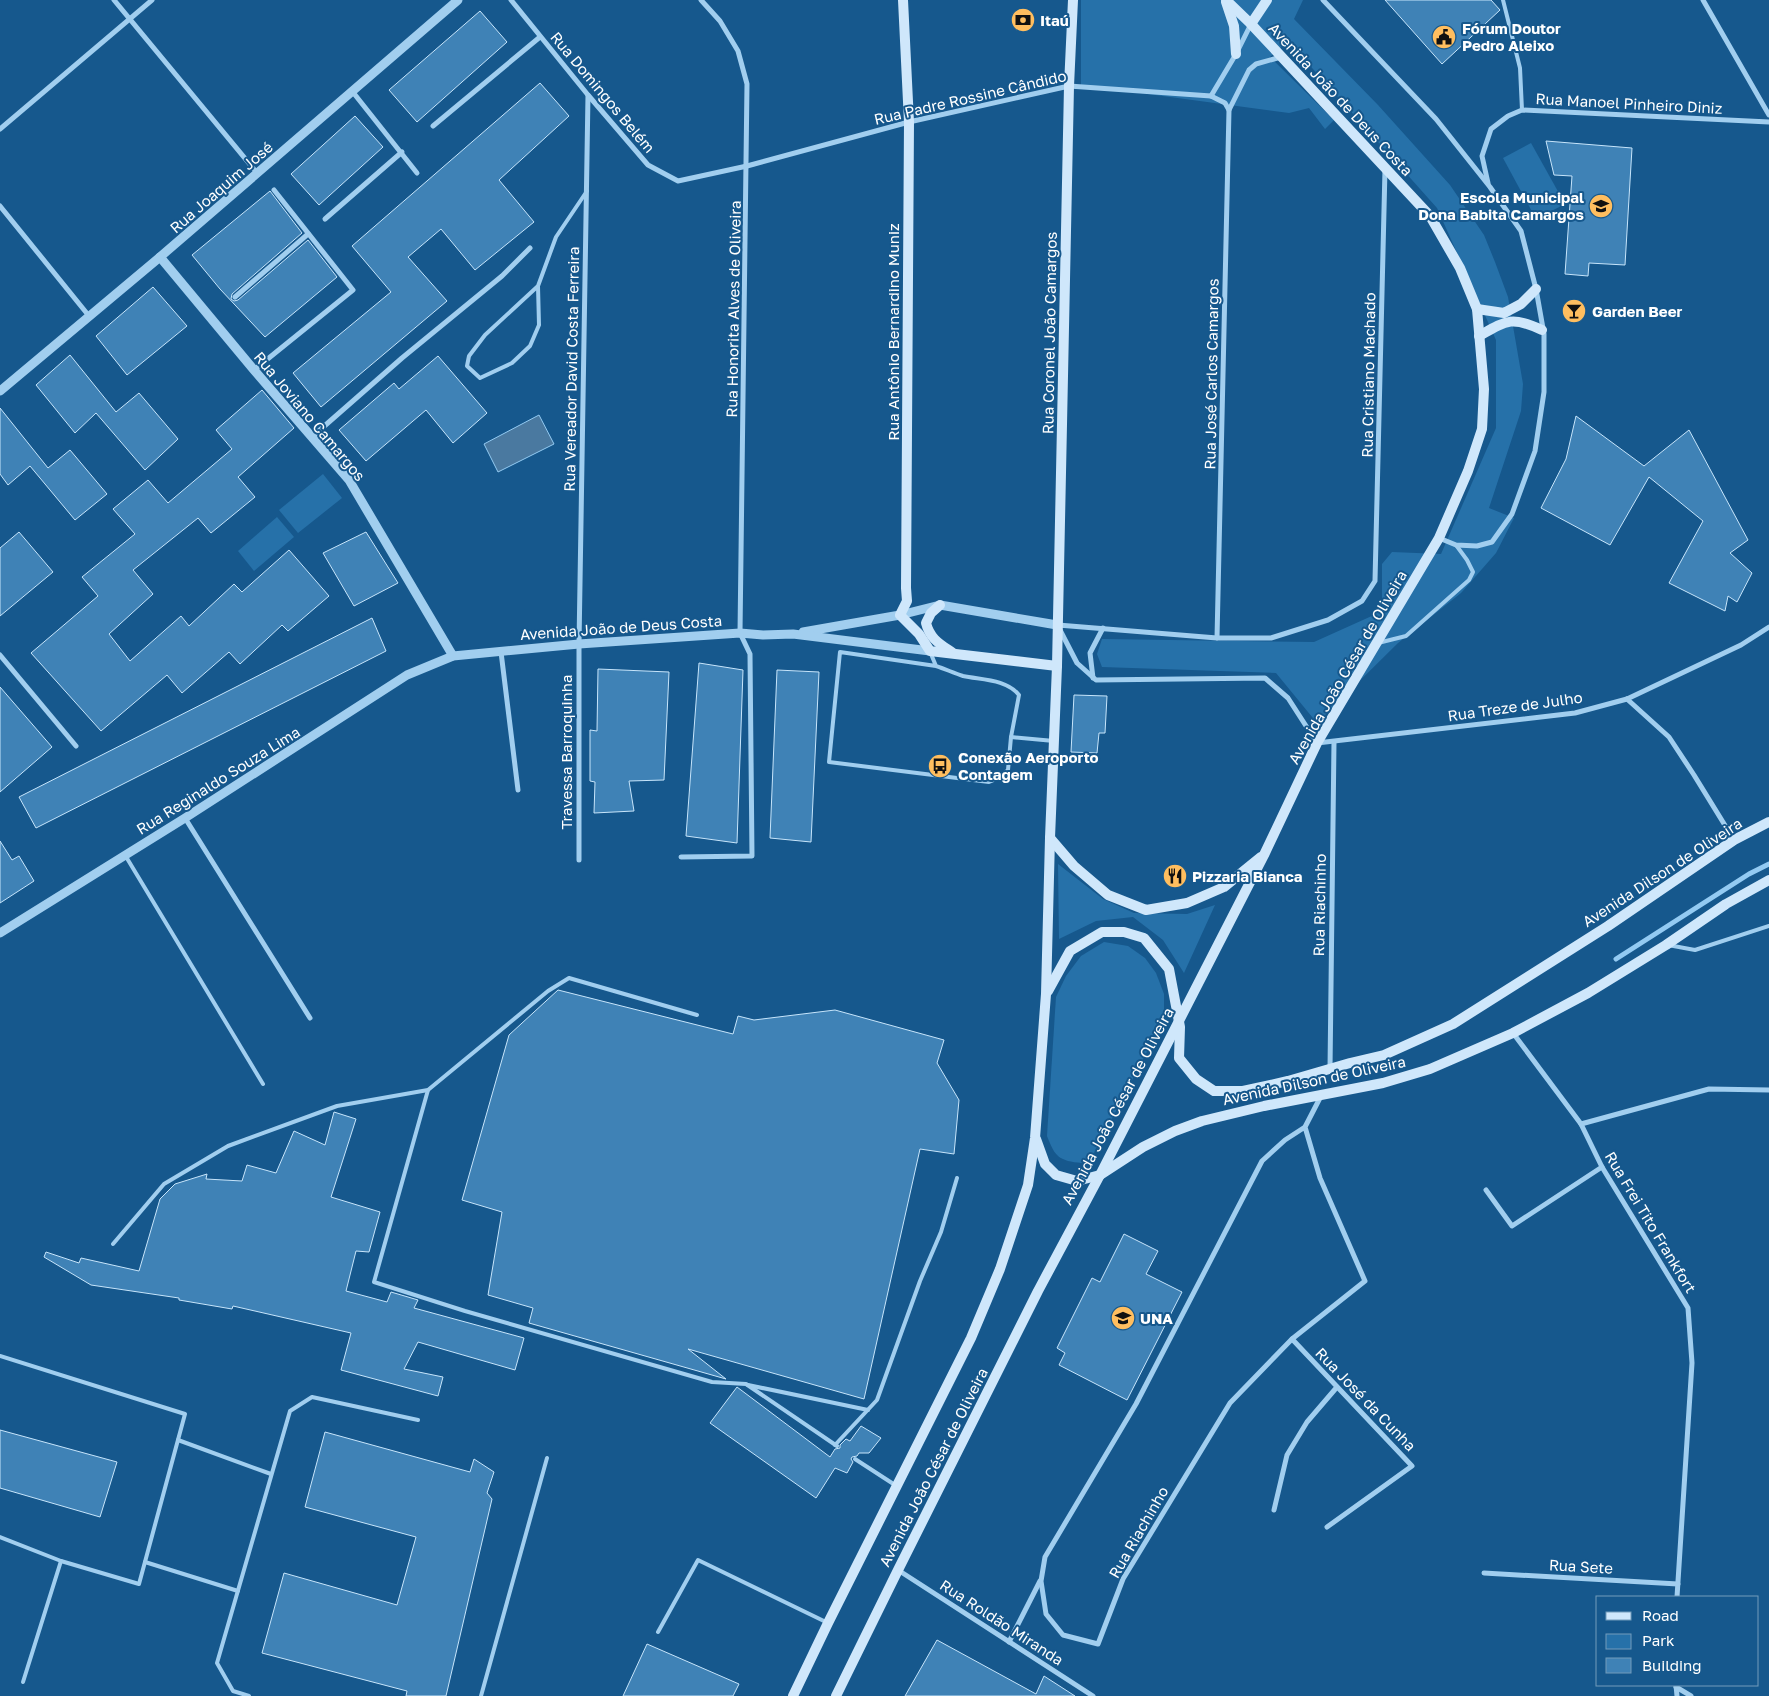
<svg xmlns="http://www.w3.org/2000/svg" width="1769" height="1696" font-family="'Golos Text',sans-serif">
  <style>
    .green { fill: #2671a9 }
    .water { fill: #4a79a0; stroke: #93caf2 }
    .lines { fill: none; stroke-linecap: round; stroke-linejoin: round }
    .stream { stroke: #93caf2; stroke-width: 5 }
    .building { fill: #3f82b6; stroke: #c7e5fb }
    .service { stroke: #a1ceef; stroke-width: 4 }
    .minor { stroke: #a1ceef; stroke-width: 5 }
    .tertiary { stroke: #a1ceef; stroke-width: 9 }
    .secondary { stroke: #cfe7fb; stroke-width: 10 }
    .labels { text-anchor: middle; dominant-baseline: central; stroke-width: 4; stroke-linejoin: round; paint-order: stroke }
    .poi-label { font-size: 15px; font-weight: bold; fill: #fff; stroke: #16588d; text-anchor: start }
    .street-label { font-size: 15px; fill: #fff; stroke: #16588d }
  </style>
  <rect width="100%" height="100%" fill="#16588d"/>
  <g class="green">
    <polygon points="1081,0 1303,0 1294,19 1378,105 1450,185 1484,235 1495,262 1508,297 1523,384 1521,411 1489,508 1514,518 1496,553 1461,593 1398,643 1317,723 1276,673 1102,667 1097,654 1102,639 1314,642 1374,615 1382,605 1382,564 1392,552 1441,554 1496,428 1496,340 1437,208 1288,41 1270,57 1334,120 1325,129 1309,108 1289,113 1081,85"/>
    <polygon points="1531,143 1565,204 1536,219 1503,158"/>
    <polygon points="323,474 342,498 298,533 279,510"/>
    <polygon points="277,517 294,537 254,571 238,551"/>
    <polygon points="1058,864 1103,899 1134,913 1187,914 1215,905 1184,973 1163,940 1133,917 1096,921 1059,939"/>
    <path d="M1104,942L1128,946L1145,958L1156,973L1164,994V1019L1094,1153L1082,1163C1059,1161 1055,1157 1047,1136L1056,997L1066,976L1081,956Z"/>
  </g>
  <polygon class="water" points="539,415 554,444 498,472 484,444"/>
  <g class="lines">
    <polyline class="stream" points="1616,959 1749,874 1769,864"/>
  </g>
  <g class="building">
    <polygon points="1385,0 1491,0 1500,10 1442,64"/>
    <polygon points="480,11 507,42 417,122 389,90"/>
    <polygon points="540,83 569,116 499,180 534,222 475,270 441,229 408,257 447,301 321,407 293,373 391,292 352,246"/>
    <polygon points="355,116 383,147 319,205 291,174"/>
    <polygon points="1546,141 1632,148 1625,265 1589,263 1588,276 1565,274 1572,176 1554,175"/>
    <polygon points="270,191 302,233 232,294 231,299 234,301 238,300 308,240 337,277 265,337 220,289 192,255"/>
    <polygon points="153,287 187,326 127,375 96,336"/>
    <polygon points="70,355 116,412 139,393 178,439 145,470 96,413 75,433 36,385"/>
    <polygon points="438,356 487,413 453,443 426,410 366,461 339,430 394,383 399,389"/>
    <polygon points="262,390 294,428 238,477 255,497 211,533 198,518 133,570 153,594 109,634 130,661 181,616 189,626 234,584 242,592 289,550 329,596 288,631 282,625 240,664 229,652 182,693 167,675 101,731 31,653 98,596 82,577 135,534 113,509 148,480 168,503 232,449 216,430"/>
    <polygon points="0,408 48,468 70,450 107,494 75,520 30,466 8,485 0,474"/>
    <polygon points="1576,416 1644,466 1689,430 1748,540 1730,553 1752,573 1737,602 1728,596 1725,611 1669,583 1703,521 1649,477 1610,545 1541,508 1566,459"/>
    <polygon points="19,532 53,572 0,616 0,548"/>
    <polygon points="366,532 398,583 354,606 323,553"/>
    <polygon points="372,618 386,651 36,828 19,797"/>
    <polygon points="699,663 743,670 737,843 686,836"/>
    <polygon points="598,669 669,672 664,780 629,781 634,811 594,813 595,782 590,781 590,730 597,731"/>
    <polygon points="777,670 819,672 811,842 770,838"/>
    <polygon points="0,687 52,747 0,792"/>
    <polygon points="1074,695 1107,696 1105,733 1099,733 1097,753 1071,752"/>
    <polygon points="0,841 12,860 19,856 34,881 0,903"/>
    <polygon points="558,990 733,1034 738,1016 754,1020 835,1010 944,1040 937,1063 959,1100 954,1154 920,1149 864,1399 688,1349 726,1379 529,1323 533,1308 488,1295 502,1212 462,1200 509,1035"/>
    <polygon points="334,1112 356,1119 331,1197 380,1212 369,1252 356,1251 346,1291 387,1302 391,1292 408,1297 418,1300 414,1308 524,1338 515,1370 418,1342 404,1369 443,1377 438,1396 341,1370 351,1333 233,1306 232,1309 179,1300 179,1298 91,1285 44,1257 46,1252 79,1263 81,1258 139,1271 160,1199 175,1184 207,1174 206,1179 242,1181 247,1165 276,1173 294,1131 325,1145"/>
    <polygon points="1124,1234 1158,1251 1146,1274 1182,1292 1127,1400 1059,1365 1065,1353 1057,1348 1092,1278 1100,1282"/>
    <polygon points="737,1387 830,1457 835,1449 840,1448 840,1445 846,1439 850,1441 861,1426 881,1438 869,1453 859,1453 857,1456 852,1457 851,1459 853,1462 847,1473 835,1468 816,1498 710,1423"/>
    <polygon points="0,1430 117,1462 100,1517 0,1488"/>
    <polygon points="325,1432 470,1472 474,1459 494,1472 487,1493 492,1499 446,1696 406,1696 407,1691 262,1653 284,1573 397,1605 416,1537 305,1507"/>
    <polygon points="937,1640 1036,1694 1044,1676 1075,1696 905,1696"/>
    <polygon points="647,1644 739,1684 733,1696 623,1696"/>
  </g>
  <g class="lines">
    <g class="service">
      <polyline points="1503,0 1520,68 1522,110"/>
      <polyline points="538,286 485,335 469,356 467,366 480,378 512,363 530,346 539,325 538,286 556,237 587,191"/>
      <polyline points="1378,643 1406,636 1469,580 1473,572 1467,560 1456,545"/>
      <path d="M931,654L936,666C945,669 954,673 963,676C982,680 1006,679 1019,695L1011,737L1008,770L1001,777L989,782L829,762L840,652L936,666"/>
      <polyline points="1011,737 1054,741"/>
      <polyline points="125,855 263,1084"/>
      <polyline points="1668,945 1695,950 1769,926"/>
      <polyline points="428,1090 374,1282 465,1311 712,1382 746,1384 837,1446"/>
      <polyline points="113,1244 164,1184 228,1146 337,1106 428,1090 548,991 569,978 697,1015"/>
      <polyline points="0,1356 185,1414 139,1584 61,1561 0,1537"/>
      <polyline points="748,1385 868,1410"/>
      <polyline points="178,1440 271,1474"/>
      <polyline points="835,1445 877,1400 920,1281 941,1232 957,1178"/>
      <polyline points="855,1459 895,1485"/>
      <polyline points="145,1562 238,1591"/>
      <polyline points="658,1632 698,1560 828,1623"/>
      <polyline points="23,1682 61,1561"/>
      <polyline points="249,1696 233,1691 217,1663 290,1411 312,1397 418,1420"/>
      <polyline points="481,1696 547,1458"/>
    </g>
    <g class="minor">
      <polyline points="114,0 257,173"/>
      <polyline points="511,0 588,95 648,165 678,181 747,166 909,122 1069,86 1211,96 1225,103 1229,110 1217,638"/>
      <polyline points="1323,0 1436,119 1490,187 1521,231 1536,289 1544,334 1544,392 1535,451 1512,514 1492,542 1477,546 1456,545 1439,538"/>
      <polyline points="1703,0 1769,115"/>
      <polyline points="352,91 417,173"/>
      <polyline points="1211,96 1236,54 1251,24"/>
      <polyline points="1229,110 1249,70 1256,64 1281,57"/>
      <polyline points="433,126 540,37"/>
      <polyline points="0,129 152,0"/>
      <polyline points="1488,183 1482,156 1491,129 1508,116 1522,110 1769,122"/>
      <polyline points="0,206 89,316"/>
      <polyline points="325,219 402,152"/>
      <polyline points="235,297 308,234"/>
      <polyline points="254,370 353,290 274,190"/>
      <polyline points="313,436 402,358 502,276 530,248"/>
      <polyline points="1058,625 1217,638 1271,638 1328,620 1362,601 1375,581 1385,169"/>
      <polyline points="1060,630 1077,663 1096,680 1265,678 1288,698 1317,743 1575,713 1627,699 1741,645 1769,627"/>
      <polyline points="501,652 518,790"/>
      <polyline points="0,655 76,746"/>
      <polyline points="1093,678 1090,653 1103,628"/>
      <polyline points="1627,699 1669,737 1694,775 1734,840"/>
      <polyline points="185,818 310,1018"/>
      <polyline points="681,857 752,856 750,654 740,633 747,84 738,51 720,21 701,0"/>
      <polyline points="579,860 579,644 588,95"/>
      <polyline points="1513,1033 1581,1124 1602,1167 1688,1308 1692,1363 1677,1597"/>
      <polyline points="1330,1069 1334,742"/>
      <polyline points="1581,1124 1709,1089 1769,1090"/>
      <polyline points="1305,1127 1320,1178 1365,1281 1292,1339 1230,1403 1123,1579 1098,1644 1063,1635 1046,1614 1041,1581 1045,1557 1136,1404 1262,1161 1285,1140 1305,1127 1321,1096"/>
      <polyline points="1486,1190 1512,1226 1602,1167"/>
      <polyline points="1292,1339 1412,1466 1327,1527"/>
      <polyline points="1274,1510 1287,1455 1307,1422 1337,1387"/>
      <polyline points="898,1570 1093,1696"/>
      <polyline points="1484,1573 1678,1584"/>
      <polyline points="1009,1642 1040,1581"/>
      <polyline points="1676,1685 1677,1696"/>
      <polyline points="1676,1687 1691,1696"/>
    </g>
    <g class="tertiary">
      <polyline points="160,257 254,370 349,480 453,656"/>
      <polyline points="0,391 160,257 458,0"/>
      <polyline points="803,632 900,615 940,605 1057,625"/>
      <polyline points="0,933 185,818 407,675 453,656 579,644 740,633 763,635 793,634 930,651"/>
    </g>
    <g class="secondary">
      <polyline points="903,0 909,122 906,588 907,601 900,615 919,634 930,651 1057,666"/>
      <polyline points="1226,2 1234,26 1236,54"/>
      <polyline points="1251,24 1267,0"/>
      <polyline points="1477,309 1504,313 1521,304 1536,289"/>
      <path d="M1479,336C1507,320 1512,316 1542,330"/>
      <path d="M940,605L931,613L926,623C930,639 940,644 953,653"/>
      <polyline points="1050,838 1074,866 1108,895 1146,910 1187,903 1224,887 1261,857"/>
      <polyline points="1048,991 1070,951 1102,932 1124,932 1144,938 1169,969 1180,1027 1179,1058 1196,1079 1214,1091 1243,1091 1288,1081 1350,1063 1384,1055 1453,1024 1608,926 1734,840 1769,822"/>
      <polyline points="1036,1139 1045,1164 1056,1175 1077,1181 1100,1175 1143,1147 1175,1131 1202,1121 1264,1106 1383,1083 1430,1069 1513,1033 1588,993 1666,945 1726,904 1769,880"/>
      <polyline points="793,1696 828,1623 971,1338 1000,1269 1028,1185 1035,1138 1046,994 1050,838 1057,666 1069,86 1073,0"/>
      <polyline points="836,1696 898,1570 1038,1291 1100,1175 1264,855 1317,743 1439,538 1468,471 1482,429 1484,389 1477,309 1460,268 1430,216 1251,24 1226,0"/>
    </g>
  </g>
  <defs>
    <g id="bank-disc" transform="scale(1.25)"><circle r="9.5" fill="#ffbe5f" stroke="#16588d"/><path d="M-6-4H6V4H-6ZM0-2.3a2.3 2.3 0 1 0 0 4.6a2.3 2.3 0 1 0 0-4.6Z" fill="#111"/></g>
    <g id="civic-disc" transform="scale(1.25)"><circle r="9.5" fill="#ffbe5f" stroke="#16588d"/><path d="M-.6-6.5H3V-4.5H.6V-3L4-1V1h2V6H-6V1h2V-1L-.6-3ZM-1.2 2.5V6h2.4V2.5Z" fill="#111"/></g>
    <g id="school-disc" transform="scale(1.25)"><circle r="9.5" fill="#ffbe5f" stroke="#16588d"/><path d="M0-5L7-2L0 1L-7-2ZM-4 1L0 2.5L4 1V4Q0 6-4 4Z" fill="#111"/></g>
    <g id="bar-disc" transform="scale(1.25)"><circle r="9.5" fill="#ffbe5f" stroke="#16588d"/><path d="M-6-5H6L.8 .8V4.5H3.5V6h-7V4.5H-.8V.8Z" fill="#111"/></g>
    <g id="bus-disc" transform="scale(1.25)"><circle r="9.5" fill="#ffbe5f" stroke="#16588d"/><path d="M-5-6H5V4H4V6H2V4H-2V6H-4V4H-5ZM-3.5-4V0h7V-4ZM-3.5 1.2v1.5H-2V1.2ZM2 1.2v1.5H3.5V1.2Z" fill="#111"/></g>
    <g id="restaurant-disc" transform="scale(1.25)"><circle r="9.5" fill="#ffbe5f" stroke="#16588d"/><path d="M-5-6h1v4h1v-4h1v4h1v-4h1v5L-1.5 .5V6h-2V.5L-5-1ZM5-6V6H3V1.5H1.5Q1.5-4 5-6Z" fill="#111"/></g>
    <g id="university-disc" transform="scale(1.25)"><circle r="9.5" fill="#ffbe5f" stroke="#16588d"/><path d="M0-5L7-2L0 1L-7-2ZM-4 1L0 2.5L4 1V4Q0 6-4 4Z" fill="#111"/></g>
  </defs>
  <g fill-rule="evenodd">
    <use href="#bank-disc" x="1023" y="20"/>
    <use href="#civic-disc" x="1444" y="37"/>
    <use href="#school-disc" x="1601" y="206"/>
    <use href="#bar-disc" x="1574" y="311"/>
    <use href="#bus-disc" x="940" y="766"/>
    <use href="#restaurant-disc" x="1175" y="876"/>
    <use href="#university-disc" x="1123" y="1318"/>
  </g>
  <g class="labels">
    <g class="poi-label">
      <text x="1040" y="20">Itaú</text>
      <text x="1462" y="28">Fórum Doutor<tspan x="1462" dy="17">Pedro Aleixo</tspan></text>
      <text x="1584" y="197" text-anchor="end">Escola Municipal<tspan x="1584" dy="17">Dona Babita Camargos</tspan></text>
      <text x="1592" y="311">Garden Beer</text>
      <text x="958" y="757">Conexão Aeroporto<tspan x="958" dy="17">Contagem</tspan></text>
      <text x="1192" y="876">Pizzaria Bianca</text>
      <text x="1140" y="1318">UNA</text>
    </g>
    <g class="street-label">
      <text transform="translate(603 92) rotate(50)">Rua Domingos Belém</text>
      <text transform="translate(970 97) rotate(-13)">Rua Padre Rossine Cândido</text>
      <text transform="translate(1341 99) rotate(47)">Avenida João de Deus Costa</text>
      <text transform="translate(1629 103) rotate(3)">Rua Manoel Pinheiro Diniz</text>
      <text transform="translate(221 187) rotate(-41)">Rua Joaquim José</text>
      <text transform="translate(733 309) rotate(-89)">Rua Honorita Alves de Oliveira</text>
      <text transform="translate(893 332) rotate(-90)">Rua Antônio Bernardino Muniz</text>
      <text transform="translate(1049 333) rotate(-89)">Rua Coronel João Camargos</text>
      <text transform="translate(571 369) rotate(-89)">Rua Vereador David Costa Ferreira</text>
      <text transform="translate(1211 374) rotate(-89)">Rua José Carlos Camargos</text>
      <text transform="translate(1368 375) rotate(-89)">Rua Cristiano Machado</text>
      <text transform="translate(310 416) rotate(50)">Rua Joviano Camargos</text>
      <text transform="translate(621 627) rotate(-4)">Avenida João de Deus Costa</text>
      <text transform="translate(1347 667) rotate(-60)">Avenida João César de Oliveira</text>
      <text transform="translate(1515 706) rotate(-8)">Rua Treze de Julho</text>
      <text transform="translate(566 752) rotate(-90)">Travessa Barroquinha</text>
      <text transform="translate(218 780) rotate(-32)">Rua Reginaldo Souza Lima</text>
      <text transform="translate(1662 872) rotate(-33)">Avenida Dilson de Oliveira</text>
      <text transform="translate(1319 905) rotate(-89)">Rua Riachinho</text>
      <text transform="translate(1314 1080) rotate(-12)">Avenida Dilson de Oliveira</text>
      <text transform="translate(1117 1106) rotate(-62)">Avenida João César de Oliveira</text>
      <text transform="translate(1651 1222) rotate(59)">Rua Frei Tito Frankfort</text>
      <text transform="translate(1366 1399) rotate(46)">Rua José da Cunha</text>
      <text transform="translate(933 1467) rotate(-63)">Avenida João César de Oliveira</text>
      <text transform="translate(1138 1532) rotate(-60)">Rua Riachinho</text>
      <text transform="translate(1581 1566) rotate(3)">Rua Sete</text>
      <text transform="translate(1002 1622) rotate(33)">Rua Roldão Miranda</text>
    </g>
  </g>
  <rect x="1596" y="1596" width="162" height="90" fill="#16588d" stroke="#739bbb"/>
  <rect x="1606" y="1612" width="25" height="8" fill="#cfe7fb" stroke="#739bbb"/>
  <text x="1642" y="1621" font-size="15" fill="#ffffff">Road</text>
  <rect x="1606" y="1634" width="25" height="15" fill="#2671a9" stroke="#739bbb"/>
  <text x="1642" y="1646" font-size="15" fill="#ffffff">Park</text>
  <rect x="1606" y="1658" width="25" height="15" fill="#3f82b6" stroke="#739bbb"/>
  <text x="1642" y="1671" font-size="15" fill="#ffffff">Building</text>
</svg>
